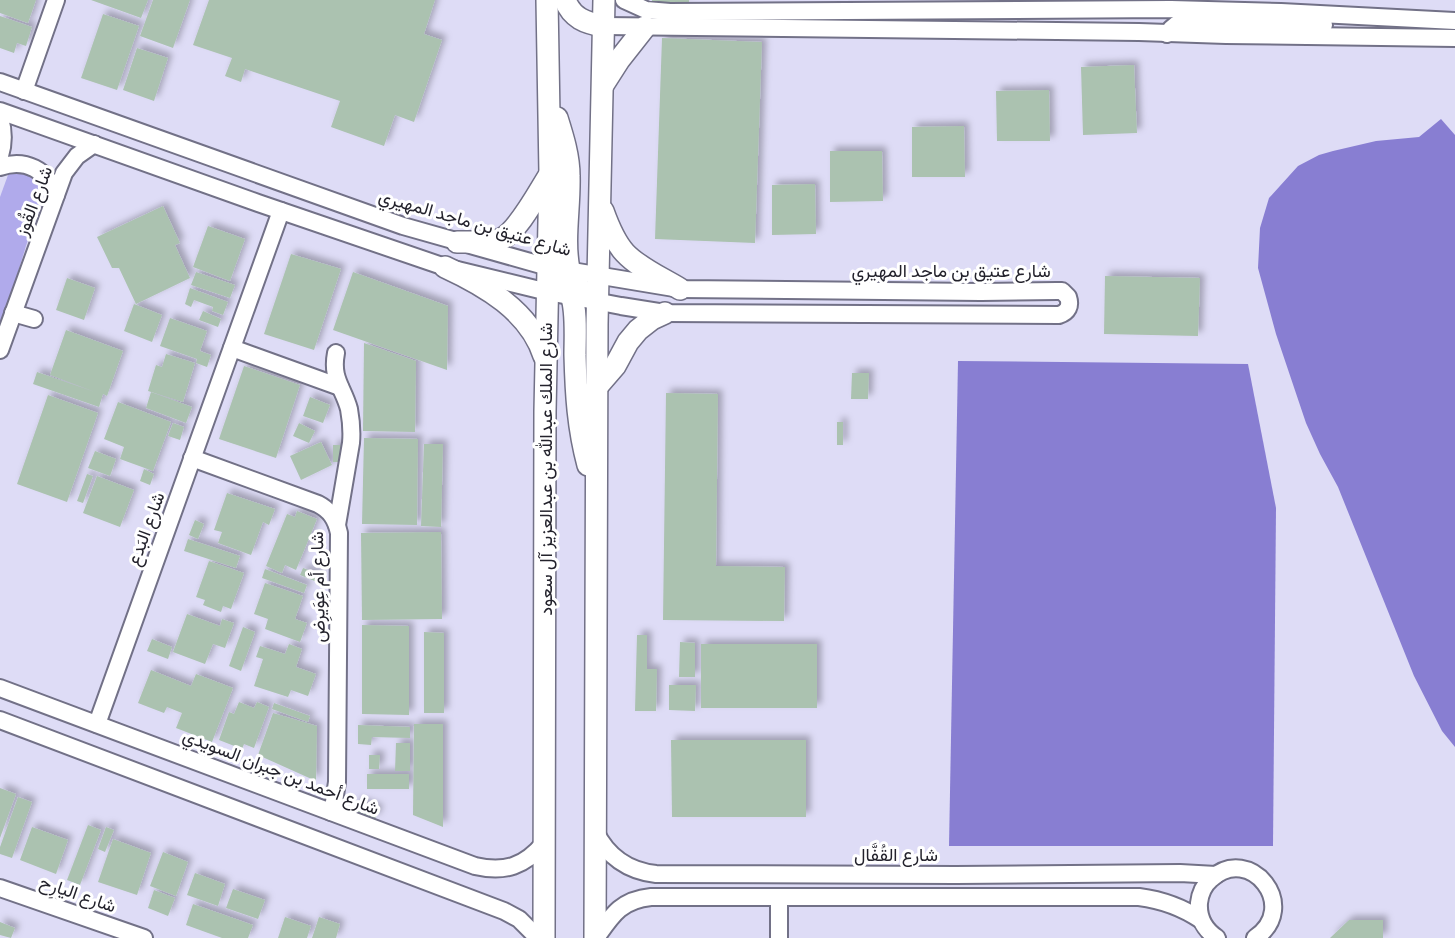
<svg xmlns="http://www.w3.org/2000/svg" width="1455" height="938" font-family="Karla,Vazirmatn,sans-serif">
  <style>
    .green { fill: #b0aaeb }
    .water { fill: #887ed2 }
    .building { fill: #abc2b0; filter: url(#shadow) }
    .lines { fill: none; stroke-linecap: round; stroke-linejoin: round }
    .minor-casing { stroke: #727187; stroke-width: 20 }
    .major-casing { stroke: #727187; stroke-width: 24 }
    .minor { stroke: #fff; stroke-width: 16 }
    .major { stroke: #fff; stroke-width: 21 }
    .labels { text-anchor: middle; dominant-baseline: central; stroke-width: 6; stroke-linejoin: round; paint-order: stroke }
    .street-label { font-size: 18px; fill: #23222c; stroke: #fff }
  </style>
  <defs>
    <filter id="shadow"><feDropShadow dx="4.5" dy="-4.5" stdDeviation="3" flood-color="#0004"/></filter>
  </defs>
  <rect width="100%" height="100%" fill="#dedcf6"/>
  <polygon class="green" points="21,166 45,184 0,331 0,197 8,175"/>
  <g class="water">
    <polygon points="1441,119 1455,135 1455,747 1442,731 1414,676 1338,487 1320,454 1306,423 1276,334 1258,268 1260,228 1269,198 1298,166 1319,155 1333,151 1376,141 1419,137"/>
    <polygon points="958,361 1248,364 1276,508 1273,846 949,846"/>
  </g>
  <g class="building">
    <polygon points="0,0 36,0 28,23 0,13"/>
    <polygon points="91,0 148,0 141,18"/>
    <polygon points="153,0 190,0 173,48 140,36"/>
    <polygon points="209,0 435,0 424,34 442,40 414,122 395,115 384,146 331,127 340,101 245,69 241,82 225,76 232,58 193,45"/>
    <rect x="652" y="0" width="37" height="2"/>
    <polygon points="103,14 139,26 117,90 81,78"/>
    <polygon points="0,16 32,27 26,46 17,43 14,53 0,48"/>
    <polygon points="662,38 762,42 755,243 655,239"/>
    <polygon points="137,48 168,58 154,101 123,90"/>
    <polygon points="1134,65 1137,133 1083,135 1081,67"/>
    <polygon points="1049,90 1050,141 997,141 996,91"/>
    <polygon points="964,126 965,177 912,177 912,127"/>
    <polygon points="830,151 882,151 883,201 830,202"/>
    <polygon points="815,184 816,234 772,235 772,185"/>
    <polygon points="163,206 180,243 175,245 190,278 136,304 119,268 112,268 97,237"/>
    <polygon points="208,226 245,239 230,281 193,267"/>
    <polygon points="291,254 341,269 314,350 264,334"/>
    <polygon points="196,272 235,285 230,298 191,285"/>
    <polygon points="353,272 448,306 447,370 333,330"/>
    <polygon points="1105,276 1200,278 1198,336 1104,334"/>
    <polygon points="67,278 95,288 84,320 56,310"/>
    <polygon points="190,288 228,302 223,315 212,311 213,307 194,300 191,307 185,304"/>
    <polygon points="134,304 162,315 152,342 124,331"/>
    <polygon points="203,311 221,319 218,327 199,320"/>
    <polygon points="170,318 207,331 200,351 211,355 207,367 196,363 197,359 160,346"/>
    <polygon points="66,330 123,351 107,396 103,394 99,407 33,384 37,372 95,392 50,375"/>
    <polygon points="364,343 416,361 415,432 363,431"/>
    <polygon points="166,354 195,363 183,402 148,391 156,365 162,367"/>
    <polygon points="244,366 300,385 276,458 219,439"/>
    <polygon points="852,373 869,373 868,399 851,399"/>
    <polygon points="151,392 192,407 186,423 146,408"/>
    <polygon points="666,393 718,394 716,566 785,567 784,621 663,620"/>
    <polygon points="48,395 98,413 67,502 17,484"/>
    <polygon points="310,397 330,405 323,423 303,416"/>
    <polygon points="118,402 171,422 153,471 120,459 124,447 104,439"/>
    <rect x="837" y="422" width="6" height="23"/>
    <polygon points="173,423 184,427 180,440 168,436"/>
    <polygon points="299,423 315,431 309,443 293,436"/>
    <polygon points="364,438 418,439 417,525 362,524"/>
    <polygon points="321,442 332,465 301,480 290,456"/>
    <polygon points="424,444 443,444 441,527 421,526"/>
    <rect x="333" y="445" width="9" height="17"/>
    <polygon points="95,451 116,459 110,476 88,468"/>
    <polygon points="144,469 154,474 150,485 140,481"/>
    <polygon points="87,474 93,476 83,503 77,501"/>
    <polygon points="97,476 134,490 120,527 83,513"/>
    <polygon points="227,493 275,509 269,525 263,522 251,555 218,543 222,532 214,530"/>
    <polygon points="297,511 317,519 296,570 285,565 282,573 266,566 287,514 295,517"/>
    <polygon points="195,520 204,524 198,539 189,535"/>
    <polygon points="441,532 442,619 362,620 361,533"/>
    <polygon points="188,539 240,556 236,568 184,551"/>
    <polygon points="209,561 244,573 231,609 223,606 221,612 203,605 205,600 196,597"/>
    <polygon points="303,568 320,574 317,582 300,575"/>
    <polygon points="265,569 307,585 304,593 262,578"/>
    <polygon points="265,583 303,596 295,619 307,623 300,642 265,629 268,619 254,614"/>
    <polygon points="187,614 220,626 222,619 234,623 225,648 213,644 205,664 173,652"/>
    <polygon points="362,625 409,626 409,715 362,714"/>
    <polygon points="243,627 255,632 241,671 229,666"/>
    <polygon points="424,632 444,633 444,713 424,713"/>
    <polygon points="637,635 647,635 647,669 657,669 656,711 635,711"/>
    <polygon points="152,639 172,647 168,659 147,651"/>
    <polygon points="680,642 695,643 695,677 679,677"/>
    <polygon points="289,644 302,649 296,667 316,674 308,696 291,690 288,697 254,686 263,659 256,657 260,646 285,654"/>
    <rect x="701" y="644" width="116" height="64"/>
    <polygon points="151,670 191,686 196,674 233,688 212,742 176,728 182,713 167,707 164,713 138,703"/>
    <polygon points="669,685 696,685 695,711 669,710"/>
    <polygon points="239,702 254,708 257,702 269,707 254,748 244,744 242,749 219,740 229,712 234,714"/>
    <polygon points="274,703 310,716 308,722 272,709"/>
    <polygon points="273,713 317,726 316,781 258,755"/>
    <polygon points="414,724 443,724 443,827 413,815"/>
    <polygon points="358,725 410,727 410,738 372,737 371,745 358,744"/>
    <polygon points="671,740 806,740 806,817 672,817"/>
    <polygon points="396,743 410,743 410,771 395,771"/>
    <polygon points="369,755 380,755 379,769 369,769"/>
    <rect x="367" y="774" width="42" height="15"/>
    <polygon points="0,788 16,794 0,838"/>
    <polygon points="18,797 32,802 12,858 0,854 0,847"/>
    <polygon points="357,801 379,809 375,819 353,810"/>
    <polygon points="88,825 101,830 80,885 67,880"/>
    <polygon points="32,827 68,840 56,874 20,860"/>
    <polygon points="106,827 114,830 105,852 98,849"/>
    <polygon points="113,839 151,853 137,895 98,882"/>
    <polygon points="163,852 188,862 176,896 150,886"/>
    <polygon points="195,873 225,884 218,906 187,895"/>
    <polygon points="233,889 265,900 258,919 226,908"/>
    <polygon points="154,890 175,898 168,916 148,908"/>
    <polygon points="193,904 253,925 248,938 222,938 186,925"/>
    <polygon points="285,917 311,926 307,938 278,938"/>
    <polygon points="319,917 340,924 336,938 312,938"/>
    <polygon points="1349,920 1383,920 1383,938 1330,938"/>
    <polygon points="0,922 15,928 11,938 0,935"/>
  </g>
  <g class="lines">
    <g class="minor-casing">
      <g id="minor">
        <polyline points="624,0 646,10 670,12 1171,9 1281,12 1455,21"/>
        <polyline points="604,26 1139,32 1226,35 1455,38"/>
        <path d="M1167,34C1172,26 1178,22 1187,20L1324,25"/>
        <path d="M0,82L403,226L548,267L680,289L981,292L1057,291H1062L1068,297C1071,306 1068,312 1059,315L665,313L621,306L548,292L445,267L258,203L0,111"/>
        <polyline points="24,91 56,0"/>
        <path d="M0,118C4,132 4,143 0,156"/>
        <path d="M0,167C25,158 48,170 56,195"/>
        <polyline points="13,313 34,319"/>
        <polyline points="232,348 340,387"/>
        <polyline points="0,350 64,173 77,156 94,144"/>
        <path d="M336,353C331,379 343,387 349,409C351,420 352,432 351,443L337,525"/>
        <path d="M192,458L318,504C330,510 336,519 339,533L337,782L334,802L331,812"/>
        <path d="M0,688L475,866C505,873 525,866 544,843"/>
        <polyline points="0,720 504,911 519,919 538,938"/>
        <polyline points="97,724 281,211"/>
        <path d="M595,831C607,856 628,871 656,874L956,875L1180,873L1216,875"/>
        <polyline points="0,888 144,938"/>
        <polyline points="779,897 779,938"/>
        <path d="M596,938C612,915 621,900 651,897H1139C1162,900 1182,907 1201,920"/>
        <path d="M1217,938C1205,930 1198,918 1199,903C1200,894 1204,885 1211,879C1250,843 1301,907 1255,938"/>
      </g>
    </g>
    <g class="major-casing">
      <g id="major">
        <path d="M565,0C572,18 585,23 604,26"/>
        <polyline points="603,85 619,60 645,27"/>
        <path d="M557,118C563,137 569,156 569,176C570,207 563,239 569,269C571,277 576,283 580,289"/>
        <path d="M603,211C608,225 614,241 625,253C639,268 662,278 680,289"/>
        <path d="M457,242C470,242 486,243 499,240C517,234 539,191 550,174"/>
        <path d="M445,267C484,285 530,311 544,356"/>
        <path d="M548,267C558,274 567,283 571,295C577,310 575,338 575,355C576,394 578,428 588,465"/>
        <polyline points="596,388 615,366 628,342 638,330 652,319 665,313"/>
        <polyline points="544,938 545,411 550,174 547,0"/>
        <polyline points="595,938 597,324 604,0"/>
      </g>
    </g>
    <use href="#minor" class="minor"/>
    <use href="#major" class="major"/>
  </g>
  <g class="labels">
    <g class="street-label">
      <text transform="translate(34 201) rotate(-69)">شارع القُوز</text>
      <text transform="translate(475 223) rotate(16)">شارع عتيق بن ماجد المهيري</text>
      <text x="951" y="271">شارع عتيق بن ماجد المهيري</text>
      <text transform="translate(546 469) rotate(-90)">شارع الملك عبدالله بن عبدالعزيز آل سعود</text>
      <text transform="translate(146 529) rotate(-70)">شارع البَدع</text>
      <text transform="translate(318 587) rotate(-91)">شارع أم عِوَيرِض</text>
      <text transform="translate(281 772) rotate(21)">شارع أحمد بن جبران السويدي</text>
      <text x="896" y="855">شارع القُفَّال</text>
      <text transform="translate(78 894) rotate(19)">شارع اليارِح</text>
    </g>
  </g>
</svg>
